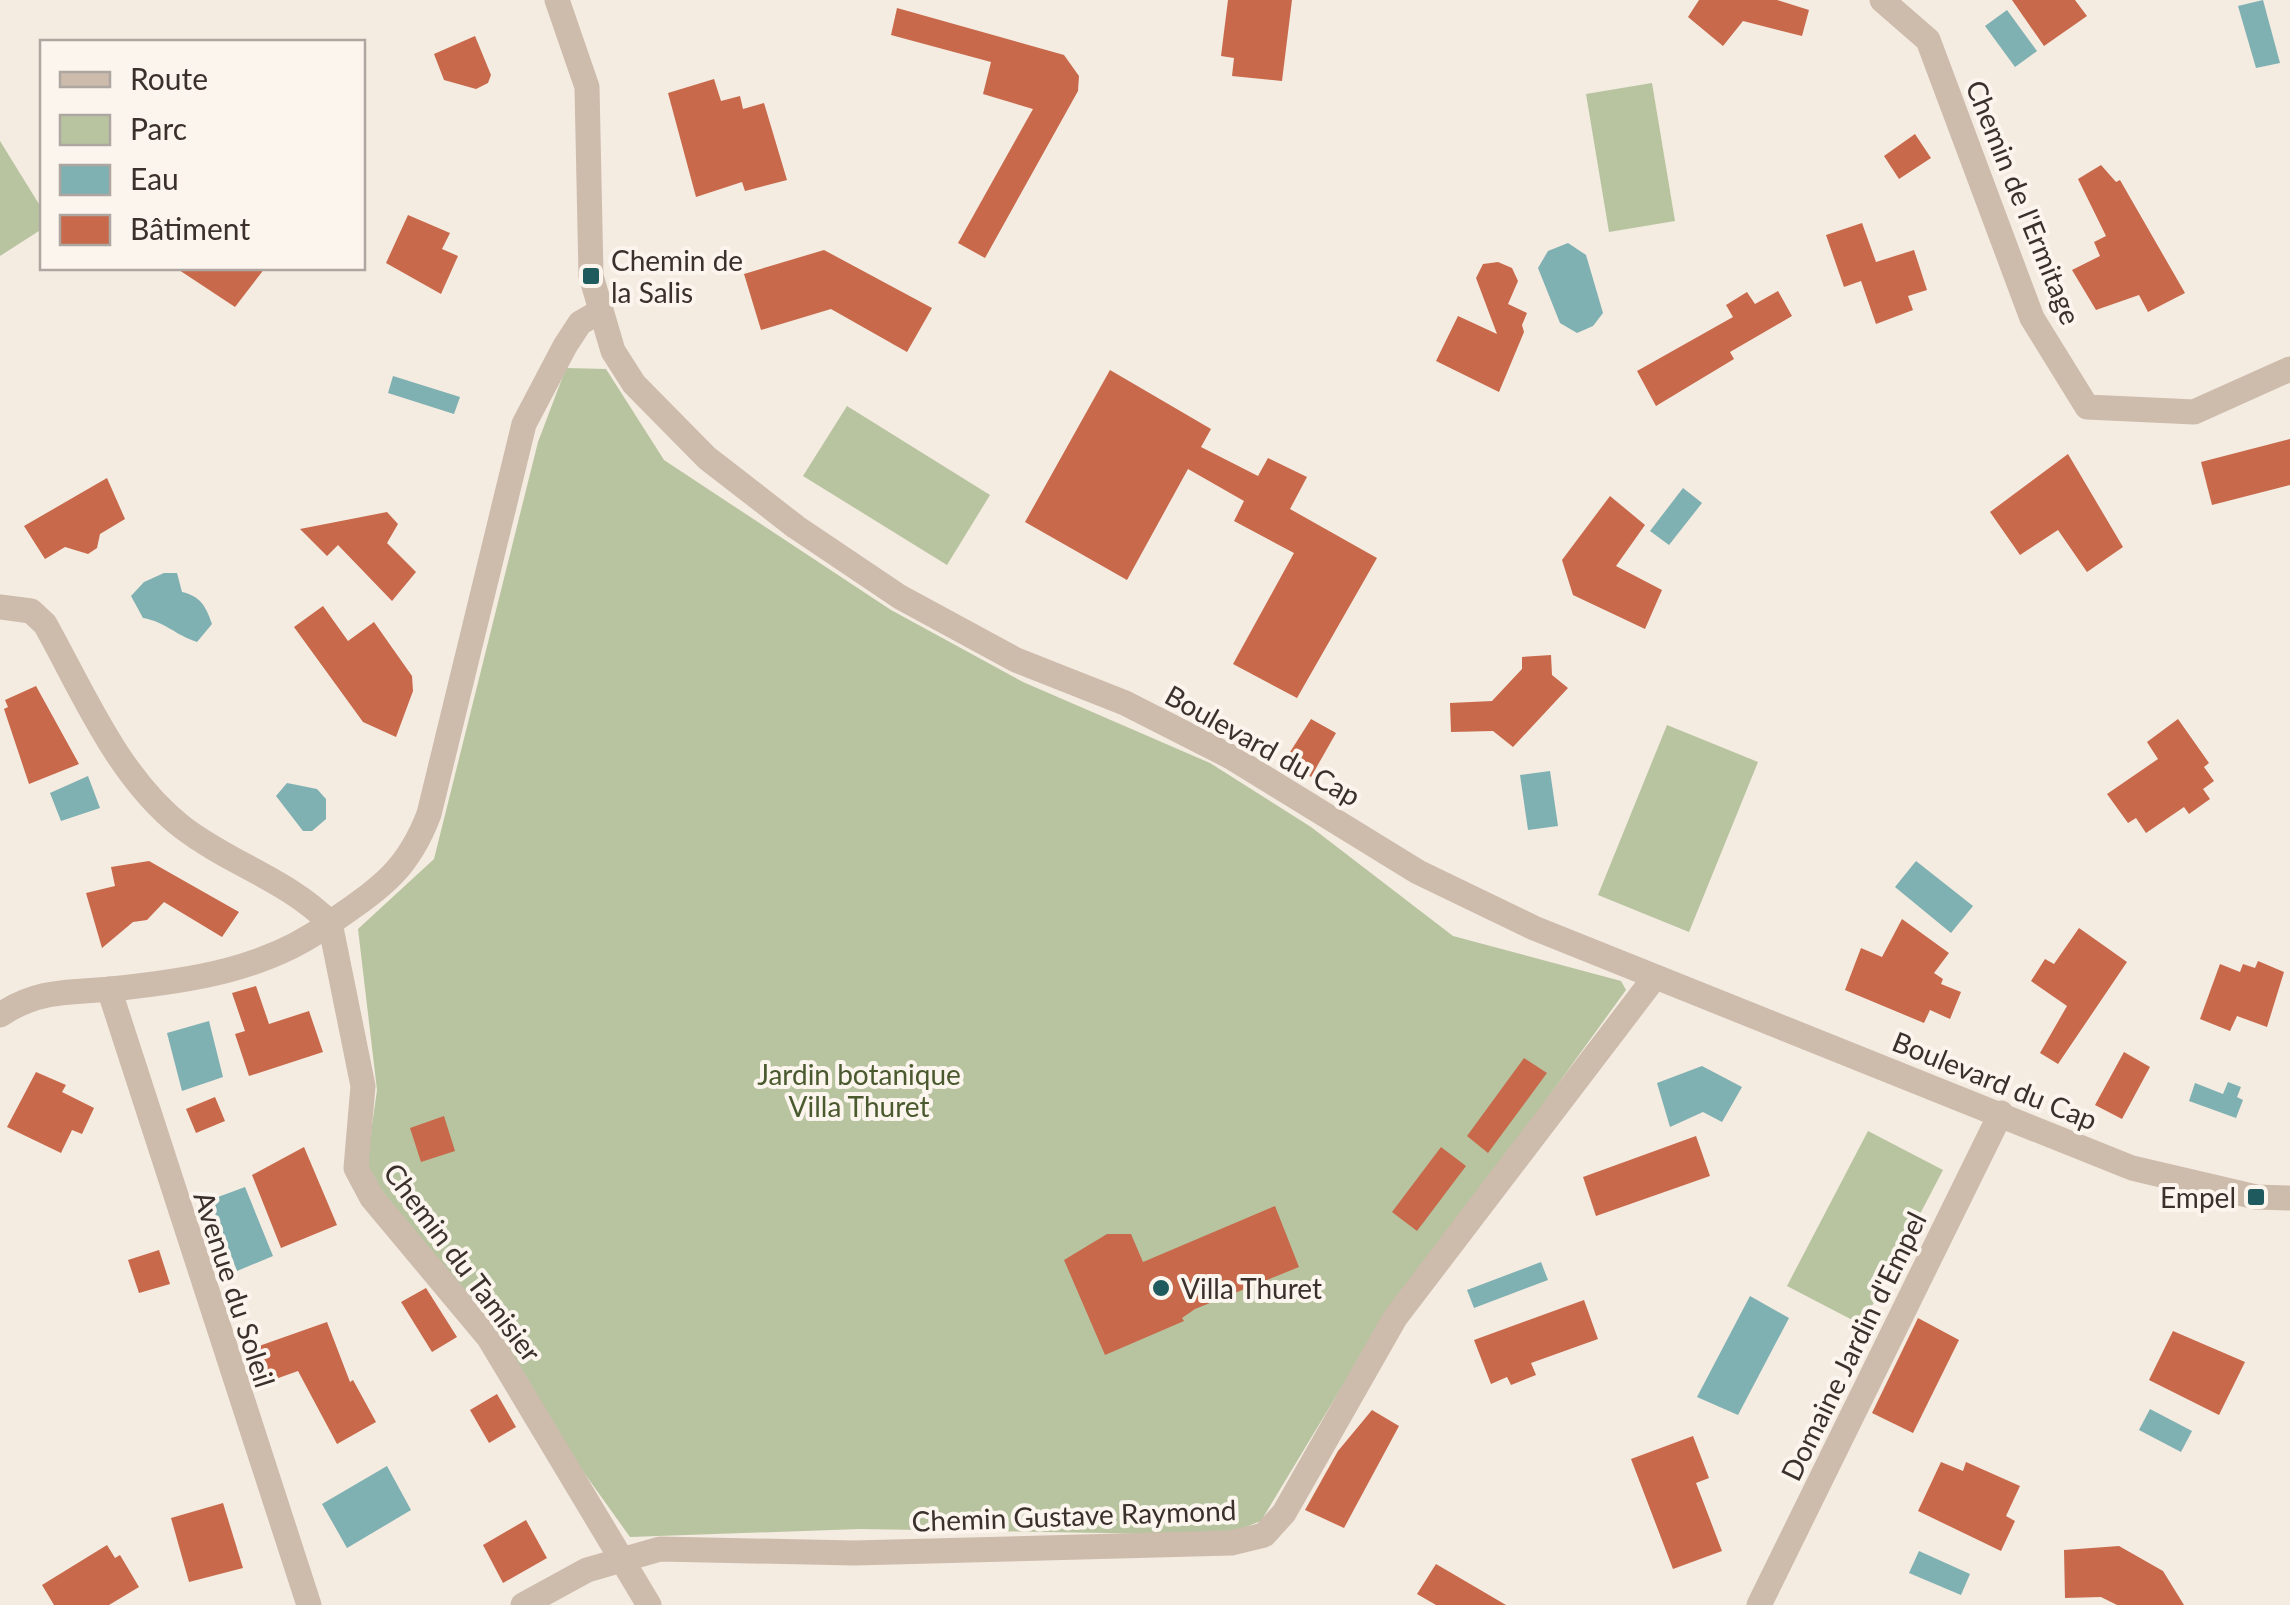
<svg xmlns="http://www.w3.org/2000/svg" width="2290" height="1605" font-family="Lato,sans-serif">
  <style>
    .green { fill: #b8c4a0 }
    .water { fill: #7fb0b2 }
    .building { fill: #c8694b }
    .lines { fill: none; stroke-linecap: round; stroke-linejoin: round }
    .minor { stroke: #cdbbac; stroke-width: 25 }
    .poi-dot { fill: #1f5a5e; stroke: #fbf5ee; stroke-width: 4 }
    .labels { text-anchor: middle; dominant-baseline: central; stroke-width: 8; stroke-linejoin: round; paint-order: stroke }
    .street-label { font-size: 28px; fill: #3b302b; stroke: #fbf5ee }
    .poi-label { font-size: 28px; fill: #3b302b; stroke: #fbf5ee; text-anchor: start }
    .park-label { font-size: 28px; fill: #4a5a2e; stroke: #fbf5ee }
  </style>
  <rect width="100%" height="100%" fill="#f4ebe1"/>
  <g class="green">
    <polygon points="1652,83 1675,221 1609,232 1586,94"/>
    <polygon points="0,141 42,209 42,229 0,256"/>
    <polygon points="566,368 606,369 664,460 891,610 1023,682 1210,763 1311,827 1453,936 1621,981 1626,990 1358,1360 1261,1521 1225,1535 860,1529 630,1537 366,1168 377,1090 358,929 434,859 538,442"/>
    <polygon points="847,406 990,495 947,565 803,476"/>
    <polygon points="1667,725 1758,762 1689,932 1598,895"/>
    <polygon points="1868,1131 1943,1170 1862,1325 1787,1286"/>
  </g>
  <g class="water">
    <polygon points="2263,0 2280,63 2256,68 2238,6"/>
    <polygon points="2007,10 2037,51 2015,67 1985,26"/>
    <polygon points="1568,243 1586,255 1603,313 1593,326 1577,333 1560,323 1538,268 1548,251"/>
    <polygon points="393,376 460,397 454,414 388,393"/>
    <polygon points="1683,488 1702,503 1669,545 1650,531"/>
    <path d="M164,573H177L182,592C200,596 206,606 212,624L197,642C175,635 166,622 143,618L131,596L144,582Z"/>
    <polygon points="1550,771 1558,826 1528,830 1520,775"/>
    <polygon points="88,776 100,808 61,821 50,793"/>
    <polygon points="287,783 317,789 326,799 326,819 312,831 303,831 276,796"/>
    <polygon points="1916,861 1973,906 1951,933 1895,887"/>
    <polygon points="209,1021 223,1077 182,1091 167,1033"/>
    <polygon points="1702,1066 1742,1087 1722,1122 1703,1112 1670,1127 1657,1083"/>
    <polygon points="2228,1082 2241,1087 2237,1097 2243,1100 2236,1118 2189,1101 2195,1083 2223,1094"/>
    <polygon points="245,1187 273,1256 237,1271 210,1200"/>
    <polygon points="1541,1262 1548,1280 1474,1308 1467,1290"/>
    <polygon points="1750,1296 1789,1318 1738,1415 1697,1397"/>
    <polygon points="2150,1409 2192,1431 2181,1452 2139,1430"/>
    <polygon points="387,1466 411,1510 347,1548 322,1504"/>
    <polygon points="1919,1551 1970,1574 1961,1595 1909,1573"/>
  </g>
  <g class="building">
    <polygon points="1228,0 1292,0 1282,81 1232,76 1234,58 1221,56"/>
    <polygon points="1699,0 1777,0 1809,10 1802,36 1743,21 1723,46 1688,17"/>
    <polygon points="2012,0 2075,0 2087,16 2044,46"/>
    <polygon points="897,8 1064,55 1079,76 1078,91 985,258 958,243 1033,109 983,94 991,62 891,35"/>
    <polygon points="475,36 491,75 488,83 476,89 444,80 434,54"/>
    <polygon points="714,79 721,101 740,96 743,109 764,103 787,180 745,191 742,182 696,197 668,93"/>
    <polygon points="1915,134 1931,158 1899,179 1884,156"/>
    <polygon points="2101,165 2116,182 2120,180 2185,293 2148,312 2139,295 2096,310 2072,270 2100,256 2094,242 2106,236 2078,179"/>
    <polygon points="408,215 450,233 442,249 458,256 441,294 386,263"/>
    <polygon points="1862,223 1876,262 1914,250 1927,290 1908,296 1913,310 1876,324 1861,281 1844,287 1826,235"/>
    <polygon points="824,250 932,308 907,352 831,309 761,330 744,274"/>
    <polygon points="1498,262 1512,268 1518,281 1508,304 1527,313 1522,325 1524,332 1499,392 1436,361 1458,316 1497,334 1476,278 1483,264"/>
    <polygon points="176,268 265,268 235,307"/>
    <polygon points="1778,291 1792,316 1730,352 1734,359 1656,406 1637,371 1733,317 1726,305 1747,292 1755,304"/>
    <polygon points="1110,370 1211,429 1201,447 1258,476 1268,458 1307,477 1290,509 1377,558 1297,698 1233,664 1294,553 1234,521 1244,501 1188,469 1127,580 1025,522"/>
    <polygon points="2290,439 2290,485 2212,505 2201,462"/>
    <polygon points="2068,454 2123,547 2087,572 2058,530 2020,555 1990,512"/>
    <polygon points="107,478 125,519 100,534 97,548 88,554 65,547 45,559 24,526"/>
    <polygon points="1610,496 1645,525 1616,566 1662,590 1645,629 1573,595 1562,560"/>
    <polygon points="387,512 398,524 387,543 416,572 392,601 338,545 327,556 300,529"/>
    <polygon points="323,606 348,641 374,622 412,676 413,691 396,737 363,722 294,627"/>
    <polygon points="1551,655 1552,675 1568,688 1513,747 1493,731 1451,732 1450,703 1492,701 1522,669 1522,657"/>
    <polygon points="36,686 79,764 29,784 4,709 8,707 5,700"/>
    <polygon points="1311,719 1336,733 1311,777 1285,760"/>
    <polygon points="2178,719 2209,763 2204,767 2214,781 2203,789 2210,799 2189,814 2184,807 2146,833 2136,818 2128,823 2107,794 2158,759 2147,742"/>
    <polygon points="149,861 239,912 222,937 164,902 147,920 133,922 102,948 86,893 115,886 111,867"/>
    <polygon points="1902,919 1949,953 1934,973 1943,979 1941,984 1961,992 1950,1019 1930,1010 1924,1023 1845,990 1861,948 1882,957"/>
    <polygon points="2079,928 2127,962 2058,1064 2040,1053 2067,1006 2031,981 2045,959 2054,964"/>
    <polygon points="2258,961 2284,972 2267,1027 2237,1016 2230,1031 2200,1019 2220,964 2240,972 2243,964 2255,968"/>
    <polygon points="256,986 269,1024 309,1011 323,1052 249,1076 235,1034 245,1031 232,993"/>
    <polygon points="2124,1052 2150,1067 2122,1119 2095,1105"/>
    <polygon points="1524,1058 1547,1073 1488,1153 1467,1136"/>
    <polygon points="36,1072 66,1085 62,1092 94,1108 82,1134 72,1130 61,1153 7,1127"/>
    <polygon points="215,1097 225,1121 196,1133 186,1109"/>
    <polygon points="444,1116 455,1151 421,1162 410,1128"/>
    <polygon points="1696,1136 1710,1176 1596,1216 1583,1177"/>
    <polygon points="304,1147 337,1225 281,1248 252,1175"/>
    <polygon points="1441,1147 1466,1166 1417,1231 1392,1212"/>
    <polygon points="1275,1206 1299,1267 1195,1309 1182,1318 1184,1321 1105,1355 1064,1260 1107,1234 1131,1234 1143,1262"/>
    <polygon points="159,1250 170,1284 139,1293 128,1260"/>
    <polygon points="426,1288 457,1337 432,1352 401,1302"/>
    <polygon points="1584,1300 1598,1339 1531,1363 1536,1375 1511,1385 1507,1377 1491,1384 1474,1340"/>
    <polygon points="1918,1318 1959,1340 1913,1433 1872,1413"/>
    <polygon points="327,1322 350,1382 353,1380 376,1422 337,1444 298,1371 270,1381 259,1346"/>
    <polygon points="2173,1331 2245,1362 2219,1415 2149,1380"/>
    <polygon points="497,1394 516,1427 489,1443 470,1410"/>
    <polygon points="1372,1410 1399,1426 1344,1528 1305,1510 1338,1451"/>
    <polygon points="1693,1436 1709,1478 1696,1483 1722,1551 1673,1569 1631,1459"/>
    <polygon points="1941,1462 1963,1471 1966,1462 2020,1486 2006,1516 2015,1521 2001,1551 1918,1511"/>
    <polygon points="223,1503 243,1568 189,1582 171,1518"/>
    <polygon points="526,1520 547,1558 503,1583 483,1545"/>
    <polygon points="107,1545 115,1558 120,1555 139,1587 109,1605 54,1605 42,1585"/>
    <polygon points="2119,1546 2163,1571 2184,1605 2117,1605 2101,1597 2065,1598 2064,1550"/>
    <polygon points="1436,1564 1506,1605 1436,1605 1417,1594"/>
  </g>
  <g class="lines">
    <g class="minor">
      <polyline points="557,0 587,87 591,276 613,351 634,384 707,458 796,527 900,597 1016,660 1125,703 1231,757 1418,872 1534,928 2132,1168 2256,1197 2290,1198"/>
      <polyline points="1882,0 1928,40 2032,318 2087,407 2194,412 2290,369"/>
      <path d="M599,312L580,323L565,346L524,424L429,814C407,872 380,888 330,923L363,1086L356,1168L372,1198L489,1338L649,1605"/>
      <path d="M0,607L31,611L45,624C84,694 118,777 182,827C230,864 288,880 330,923C267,970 189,981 111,989C68,993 39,989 0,1015"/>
      <polyline points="109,989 309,1605"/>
      <polyline points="523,1605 587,1570 660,1549 854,1553 1231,1543 1264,1535 1284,1513 1395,1318 1655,977"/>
      <polyline points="1759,1605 2001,1113"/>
    </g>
  </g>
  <g class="poi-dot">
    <rect x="581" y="266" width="20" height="20" rx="5"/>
    <rect x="2246" y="1187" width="20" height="20" rx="5"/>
    <circle cx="1161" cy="1288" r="10"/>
  </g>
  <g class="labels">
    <g class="street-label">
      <text transform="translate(2024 202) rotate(68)">Chemin de l'Ermitage</text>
      <text transform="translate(1263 745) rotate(29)">Boulevard du Cap</text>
      <text transform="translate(1995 1080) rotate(22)">Boulevard du Cap</text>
      <text transform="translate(463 1262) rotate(53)">Chemin du Tamisier</text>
      <text transform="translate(235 1289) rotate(72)">Avenue du Soleil</text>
      <text transform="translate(1853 1346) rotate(-64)">Domaine Jardin d'Empel</text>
      <text transform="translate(1074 1515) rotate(-2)">Chemin Gustave Raymond</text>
    </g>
    <g class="poi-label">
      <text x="611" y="260">Chemin de<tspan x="611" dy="32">la Salis</tspan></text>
      <text x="2236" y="1197" text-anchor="end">Empel</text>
      <text x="1181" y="1288">Villa Thuret</text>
    </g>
    <g class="park-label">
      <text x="859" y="1074">Jardin botanique<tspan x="859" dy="32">Villa Thuret</tspan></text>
    </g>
  </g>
  <rect x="40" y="40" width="325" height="230" fill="#fbf5ee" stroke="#aea6a0" stroke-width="2.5"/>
  <rect x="60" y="72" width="50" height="15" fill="#cdbbac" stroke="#aea6a0" stroke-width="2.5"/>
  <text x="130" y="90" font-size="30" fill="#3b302b">Route</text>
  <rect x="60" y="115" width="50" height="30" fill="#b8c4a0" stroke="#aea6a0" stroke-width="2.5"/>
  <text x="130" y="140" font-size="30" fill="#3b302b">Parc</text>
  <rect x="60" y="165" width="50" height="30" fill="#7fb0b2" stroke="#aea6a0" stroke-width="2.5"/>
  <text x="130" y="190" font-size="30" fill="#3b302b">Eau</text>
  <rect x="60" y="215" width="50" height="30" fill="#c8694b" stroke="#aea6a0" stroke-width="2.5"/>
  <text x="130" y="240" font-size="30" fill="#3b302b">Bâtiment</text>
</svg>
